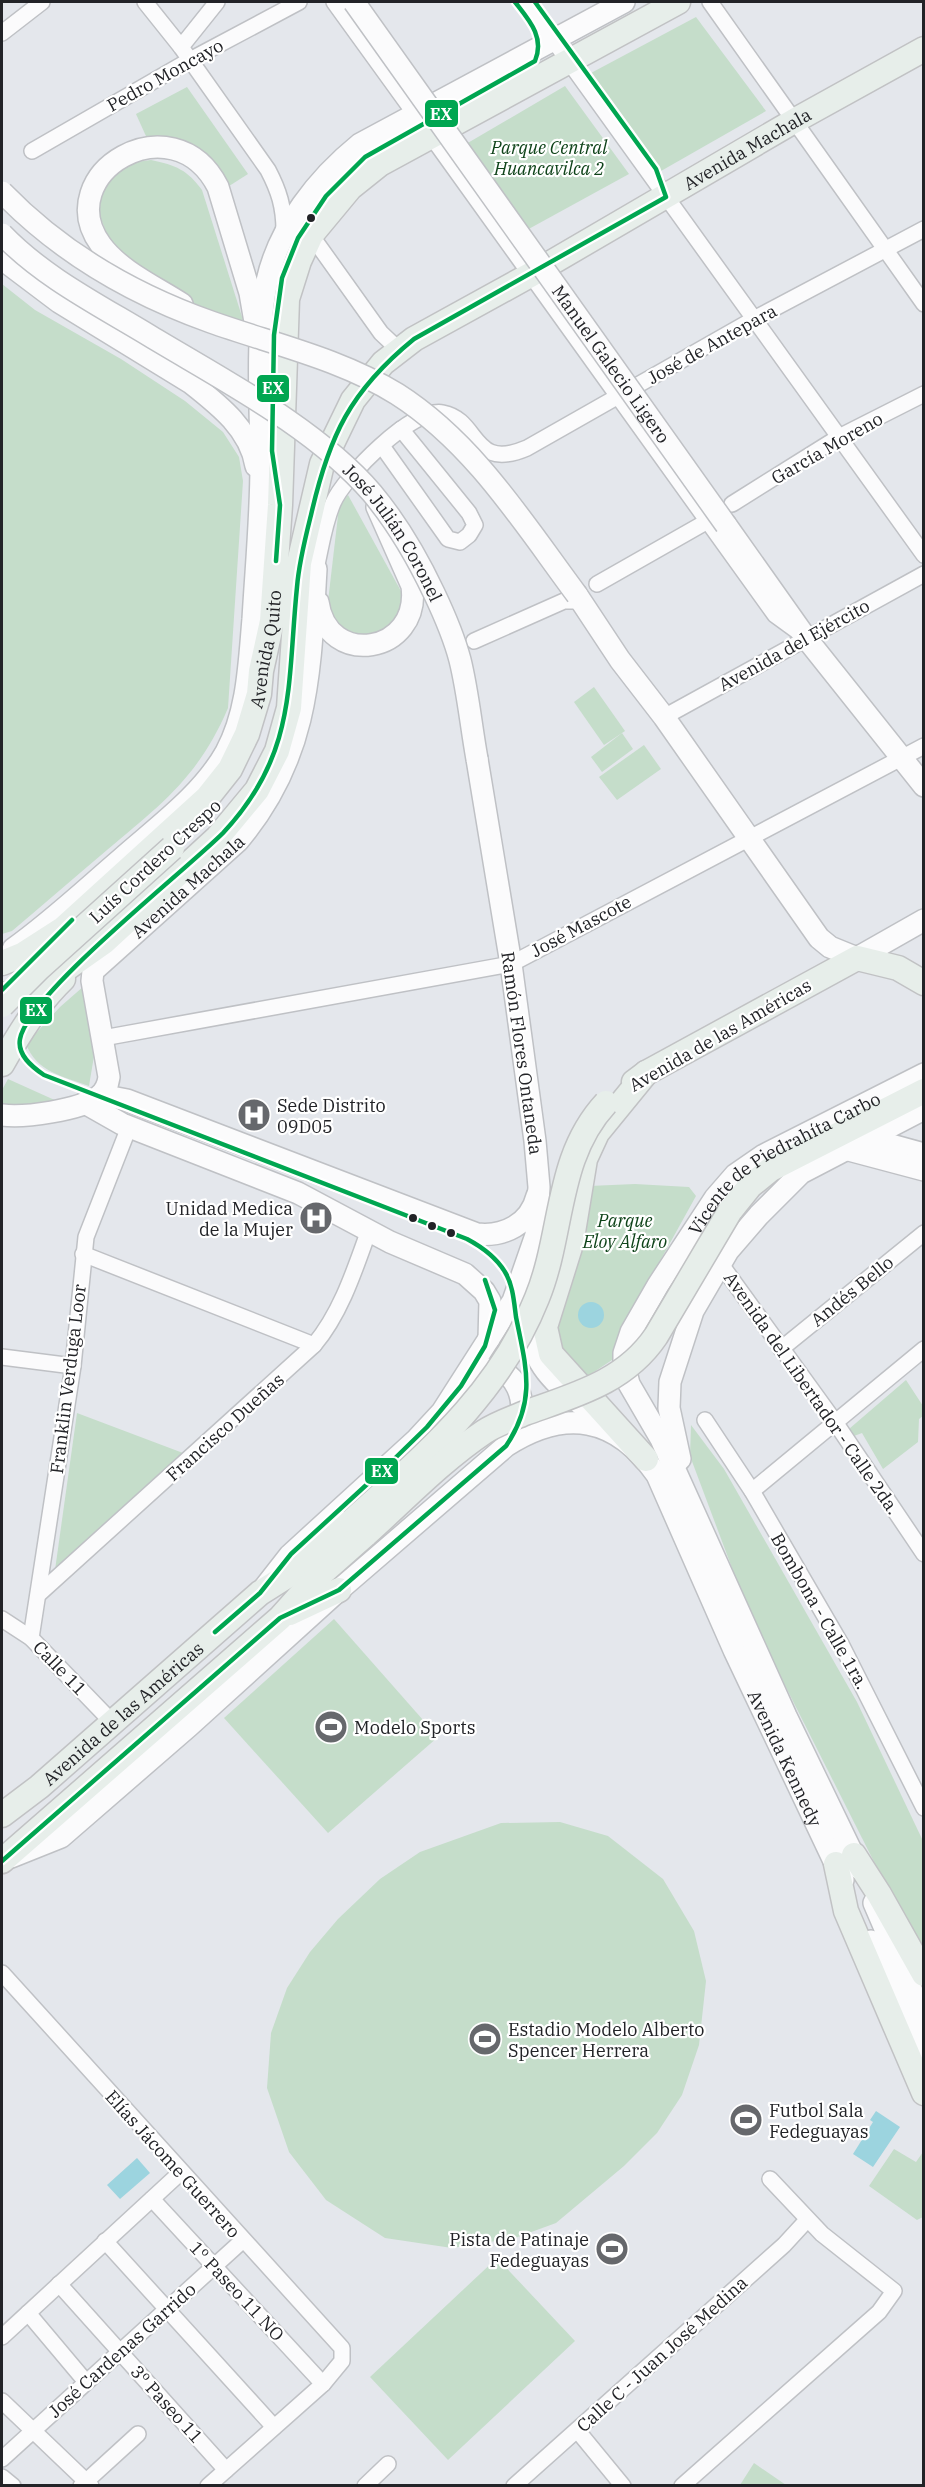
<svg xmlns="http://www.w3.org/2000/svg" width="925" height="2487" font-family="'IBM Plex Serif',serif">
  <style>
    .green { fill: #c5ddca }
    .water { fill: #9cd4df }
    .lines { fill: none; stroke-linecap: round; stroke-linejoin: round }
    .street-casing { stroke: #bfc1c5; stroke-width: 18 }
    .secondary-casing { stroke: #bfc1c5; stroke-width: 24 }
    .primary-casing { stroke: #c1c2c4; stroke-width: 27 }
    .street { stroke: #fbfbfc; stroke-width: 15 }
    .secondary { stroke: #fbfbfc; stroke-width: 21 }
    .primary { stroke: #e7eeea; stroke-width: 24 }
    .secondary-bridge-casing { stroke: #bfc1c5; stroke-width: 24; stroke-linecap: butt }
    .primary-bridge-casing { stroke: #c1c2c4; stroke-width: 27; stroke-linecap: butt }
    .secondary-bridge { stroke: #fbfbfc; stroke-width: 21 }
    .primary-bridge { stroke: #e7eeea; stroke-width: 24 }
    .bus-1-casing { stroke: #fff; stroke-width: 9 }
    .bus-1 { stroke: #00a651; stroke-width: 4.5 }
    .bus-dot { fill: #222327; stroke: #fff; stroke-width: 2 }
    .labels { text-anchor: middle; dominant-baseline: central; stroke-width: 4.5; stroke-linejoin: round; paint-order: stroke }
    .street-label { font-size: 18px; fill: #222327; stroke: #fff }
    .park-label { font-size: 18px; font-style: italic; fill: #0e4319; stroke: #fff }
    .poi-label { font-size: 18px; fill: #222327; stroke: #fff; text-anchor: start }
    .line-badge { stroke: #fff; stroke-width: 2 }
    .badge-label { font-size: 16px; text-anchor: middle; font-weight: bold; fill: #fff }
  </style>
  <rect width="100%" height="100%" fill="#e4e7ec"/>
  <g class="green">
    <polygon points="696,17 766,111 661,171 591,73"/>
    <polygon points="565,86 629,174 525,231 466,144"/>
    <polygon points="187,87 248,174 226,188 150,145 136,114"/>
    <path d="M151,160C176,165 187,170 202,190L244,323L192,303L115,255L98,211L102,196L108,181L123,169L136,162Z"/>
    <path d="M2,284L35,310L121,359L185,401L223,432L239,457L243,481L228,708C199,776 162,804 107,850C75,877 44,904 12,931L2,934Z"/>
    <polygon points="348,495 407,602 389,636 348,638 327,610 339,507"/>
    <polygon points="594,687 625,731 604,745 574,702"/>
    <polygon points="622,733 633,749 602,772 591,757"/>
    <polygon points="644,745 661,769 617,800 599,777"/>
    <path d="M84,986L94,1056L89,1086C62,1076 37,1072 26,1044L60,1007Z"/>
    <polygon points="8,1079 59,1102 2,1107 2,1090"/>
    <polygon points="635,1184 689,1187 696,1196 624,1326 618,1356 585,1378 552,1343 589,1186"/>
    <polygon points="906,1380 923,1406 923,1416 919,1419 918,1442 883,1469 862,1433 854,1436 849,1429"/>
    <polygon points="77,1413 183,1453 55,1570"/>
    <polygon points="691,1425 724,1469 857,1702 923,1841 923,1959 750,1616 690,1456"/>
    <polygon points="334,1619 438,1737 328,1833 224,1718"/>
    <polygon points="560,1822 608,1836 663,1879 694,1931 706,1981 699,2045 682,2095 657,2133 624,2166 556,2223 515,2238 452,2248 385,2238 326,2200 289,2152 267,2088 271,2033 287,1988 310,1952 338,1919 380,1879 420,1852 501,1823"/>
    <polygon points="894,2149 916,2162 923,2152 923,2217 917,2220 869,2186"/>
    <polygon points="497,2258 575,2341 448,2460 370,2377"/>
    <polygon points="754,2463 786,2485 740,2485"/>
  </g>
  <g class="water">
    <circle cx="591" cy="1315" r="13"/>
    <polygon points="876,2111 900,2127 873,2167 853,2154 873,2122 870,2120"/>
    <polygon points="137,2158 150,2173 120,2199 107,2185"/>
  </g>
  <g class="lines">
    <g class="street-casing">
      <g id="street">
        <path d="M145,2L181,47L268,170C279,191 284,207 284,231"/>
        <polyline points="334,2 415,114"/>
        <polyline points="526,2 924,555"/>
        <polyline points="710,2 924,304"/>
        <polyline points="2,33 42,2"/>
        <polyline points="181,47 217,2"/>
        <polyline points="431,136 775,615 797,631"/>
        <polyline points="32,151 190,60 299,2"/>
        <polyline points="311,235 381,333 399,350"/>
        <polyline points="382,446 448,539 460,542 469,535 475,525 469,513 401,429"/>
        <polyline points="732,504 839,437 924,394"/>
        <path d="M316,569C321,547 324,524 333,503C344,477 412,407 443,413C480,420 471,472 527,448L754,319L924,229"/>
        <polyline points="597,584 706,522"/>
        <polyline points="474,641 564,601 581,601"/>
        <polyline points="664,717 924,574"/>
        <polyline points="103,1038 511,964 924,746"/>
        <polyline points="83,1254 314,1345"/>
        <polyline points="720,1263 835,1422 924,1554"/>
        <polyline points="781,1349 924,1233"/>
        <polyline points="2,1357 73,1366"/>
        <polyline points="705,1420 752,1491 841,1644 924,1808"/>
        <polyline points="752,1491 924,1349"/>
        <path d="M40,1593L314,1345C341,1313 355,1269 369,1230"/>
        <polyline points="2,1619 31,1638 113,1723"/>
        <polyline points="31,1638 73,1366 86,1237 129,1127"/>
        <polyline points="2,1973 342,2348 342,2361 323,2384 208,2486"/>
        <polyline points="152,2199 323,2384"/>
        <polyline points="105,2241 274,2427"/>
        <polyline points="59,2284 226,2470"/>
        <polyline points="28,2313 86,2382"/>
        <polyline points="2,2337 180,2173"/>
        <polyline points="2,2401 91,2486"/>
        <polyline points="577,2430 623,2486"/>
        <polyline points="2,2459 242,2241"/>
        <polyline points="2,2477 13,2486"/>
        <polyline points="81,2486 138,2434"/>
        <polyline points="365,2486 388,2464"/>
        <polyline points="514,2486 784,2245 807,2220"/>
        <polyline points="682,2486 879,2312 894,2291 822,2234 770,2179"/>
      </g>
    </g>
    <g class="secondary-casing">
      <g id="secondary">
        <path d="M2,259L59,302L191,383C219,405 250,429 256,466"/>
        <path d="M182,304C156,287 120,271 101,245C49,174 173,99 218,187L250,293L255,322"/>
        <polyline points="726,525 806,638 924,786"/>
        <polyline points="577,595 620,660 664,717 819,938 830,947 857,958 924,920"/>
        <path d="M318,602C327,669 421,654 412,586L377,507"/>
        <path d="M13,949C51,922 86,889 121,859C157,827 202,795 226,752C248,711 249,664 253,619C256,568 261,516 261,464C261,409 255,335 267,281C279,227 318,178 360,144L624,2"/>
        <path d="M101,1095L127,1100L477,1234C504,1237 530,1224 537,1196"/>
        <polyline points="85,1103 122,1124 298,1193 390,1242 465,1274 484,1291 490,1301 489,1339"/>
        <path id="s1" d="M2,1115C25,1118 79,1110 98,1097C105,1092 108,1085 109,1077L92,981L93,971L238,841C309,757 310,674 316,569"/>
        <polyline points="866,1138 924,1154"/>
        <polyline points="845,1149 924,1170"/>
        <path d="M524,1314C535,1364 544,1374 583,1406"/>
        <path d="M484,1370C517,1363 529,1405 518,1429"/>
        <polyline points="680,1459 669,1408 670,1382 693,1311 728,1251 759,1215 801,1173 924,1109"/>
        <polyline points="265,1587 290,1555 417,1439 442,1412 513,1301 536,1235 539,1187 535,1141 511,964 477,759"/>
        <path id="s2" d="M11,1857L61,1837L189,1726L339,1590L506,1446C565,1408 616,1416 657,1475L734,1650L843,1880"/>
        <path id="s3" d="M860,1869L786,1716L661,1439L629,1384L624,1363V1353L631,1332L658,1285L715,1198L735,1175L764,1155L924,1074"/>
        <polyline points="874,1903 924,2019"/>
        <polyline points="871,1941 924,2059"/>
      </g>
    </g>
    <g class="primary-casing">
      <g id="primary">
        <path id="s4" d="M2,963L22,955L64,928L207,798L230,769L247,734L259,694L261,671L272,621L280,505L287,299L299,261L311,235L350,188L380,164L678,2"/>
        <path id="s5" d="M4,995L43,985L104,942L218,837L257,790L277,751L289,708L299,563L322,464L353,400L383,363L414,339L532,274L794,121L924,49"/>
        <path d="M2,1064C19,1034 38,1003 63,979"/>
        <polyline points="634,1082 646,1073 857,958 898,968 924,983"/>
        <polyline points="730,1211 750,1186 771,1169 924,1091"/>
        <polyline points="646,1459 551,1354 545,1327 571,1244 585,1159 597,1133 646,1073"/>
        <polyline points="290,1613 339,1590"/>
        <path id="s6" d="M2,1815L39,1787L260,1593L301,1567L352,1521"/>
        <polyline points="854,1855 879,1894 924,1974"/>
        <polyline points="2,1861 280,1618 314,1580 366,1534"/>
        <polyline points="836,1864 846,1911 924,2093"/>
      </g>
    </g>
    <use href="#street" class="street"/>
    <use href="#secondary" class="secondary"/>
    <use href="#primary" class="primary"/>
    <g class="secondary-bridge-casing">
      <g id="secondary-bridge">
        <path id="s7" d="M354,2L726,525"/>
        <path d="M2,192C60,252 132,294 211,322C273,344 341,359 397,394C474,443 524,524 577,595"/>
        <path id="s8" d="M2,234C43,277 99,305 150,336C223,380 316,428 372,493C397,523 417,557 434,593C444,614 454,637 460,660C468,692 471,726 477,759"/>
      </g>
    </g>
    <g class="primary-bridge-casing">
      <g id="primary-bridge">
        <polyline points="2,1005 39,968 172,848"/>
        <path d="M352,1521C426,1454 499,1394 537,1298C564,1232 555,1158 606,1103"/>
        <path d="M366,1534C404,1500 441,1461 484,1432C496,1424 511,1419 525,1413C575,1395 625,1382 656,1336L730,1211"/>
      </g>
    </g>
    <use href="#secondary-bridge" class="secondary-bridge"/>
    <use href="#primary-bridge" class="primary-bridge"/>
    <g class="bus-1-casing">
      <g id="bus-1">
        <path d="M276,561L280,505L272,451L274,335L282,278L298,238L326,196L365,157L535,61C545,37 529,20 515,2"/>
        <polyline points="2,990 72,920"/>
        <polyline points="215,1632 260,1593 291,1554 387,1466 427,1427 461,1386 485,1346 495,1310 485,1280"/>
        <path d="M2,1861L280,1618L339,1590L506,1446C537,1400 526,1367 516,1317C514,1302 513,1285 505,1272C496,1257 482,1247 467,1239L44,1075C32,1067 17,1055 20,1039C28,994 184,872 223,833C297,754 287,685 297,587C299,562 305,539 311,515C329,436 350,391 414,339L666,197L656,169L535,2"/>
      </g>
    </g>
    <use href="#bus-1" class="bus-1"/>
  </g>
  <defs>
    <g id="hospital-disc" transform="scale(1.725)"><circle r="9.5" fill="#66686c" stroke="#fff"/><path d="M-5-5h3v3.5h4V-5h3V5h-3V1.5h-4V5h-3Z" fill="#fff"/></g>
    <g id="stadium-disc" transform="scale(1.725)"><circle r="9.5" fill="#66686c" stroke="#fff"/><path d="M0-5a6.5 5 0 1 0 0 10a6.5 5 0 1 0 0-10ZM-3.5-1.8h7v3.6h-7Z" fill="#fff"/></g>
  </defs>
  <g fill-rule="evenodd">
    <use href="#hospital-disc" x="254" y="1115"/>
    <use href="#hospital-disc" x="316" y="1218"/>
    <use href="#stadium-disc" x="331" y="1727"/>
    <use href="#stadium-disc" x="485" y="2039"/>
    <use href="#stadium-disc" x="746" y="2120"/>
    <use href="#stadium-disc" x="612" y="2249"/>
  </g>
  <g class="bus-dot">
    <circle cx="311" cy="218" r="5"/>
    <circle cx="413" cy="1218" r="5"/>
    <circle cx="432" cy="1226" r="5"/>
    <circle cx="451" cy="1233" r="5"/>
  </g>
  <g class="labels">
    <g class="street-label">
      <text transform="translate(165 75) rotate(-29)">Pedro Moncayo</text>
      <text stroke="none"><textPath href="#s5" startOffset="1208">Avenida Machala</textPath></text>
      <text transform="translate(712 344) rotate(-29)">José de Antepara</text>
      <text stroke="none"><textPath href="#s7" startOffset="444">Manuel Galecio Ligero</textPath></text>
      <text transform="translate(827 448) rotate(-30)">García Moreno</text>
      <text stroke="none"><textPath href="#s8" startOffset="498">José Julián Coronel</textPath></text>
      <text transform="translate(794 645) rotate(-29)">Avenida del Ejército</text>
      <text stroke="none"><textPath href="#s4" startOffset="428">Avenida Quito</textPath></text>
      <text transform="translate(155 861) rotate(-43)">Luís Cordero Crespo</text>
      <text stroke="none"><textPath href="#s1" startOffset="357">Avenida Machala</textPath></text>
      <text transform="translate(581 926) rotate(-28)">José Mascote</text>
      <text transform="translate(720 1035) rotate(-30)">Avenida de las Américas</text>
      <text transform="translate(522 1053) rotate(82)">Ramón Flores Ontaneda</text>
      <text stroke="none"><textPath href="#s3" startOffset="826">Vicente de Piedrahíta Carbo</textPath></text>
      <text transform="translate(852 1291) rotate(-39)">Andés Bello</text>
      <text transform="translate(68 1379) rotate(-83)">Franklin Verduga Loor</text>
      <text transform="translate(812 1393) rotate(55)">Avenida del Libertador - Calle 2da.</text>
      <text transform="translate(225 1427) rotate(-42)">Francisco Dueñas</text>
      <text transform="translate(820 1611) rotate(60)">Bombona - Calle 1ra.</text>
      <text transform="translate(60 1668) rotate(46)">Calle 11</text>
      <text stroke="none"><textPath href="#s6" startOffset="158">Avenida de las Américas</textPath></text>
      <text stroke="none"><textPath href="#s2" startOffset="1132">Avenida Kennedy</textPath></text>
      <text transform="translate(173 2164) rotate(48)">Elías Jácome Guerrero</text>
      <text transform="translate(237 2291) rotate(47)">1º Paseo 11 NO</text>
      <text transform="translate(122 2350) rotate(-42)">José Cardenas Garrido</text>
      <text transform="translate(662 2354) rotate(-42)">Calle C - Juan José Medina</text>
      <text transform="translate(167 2404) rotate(48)">3º Paseo 11</text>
    </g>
    <g class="park-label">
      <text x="549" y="147">Parque Central<tspan x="549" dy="21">Huancavilca 2</tspan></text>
      <text x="625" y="1220">Parque<tspan x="625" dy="21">Eloy Alfaro</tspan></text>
    </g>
    <g class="poi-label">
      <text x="277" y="1105">Sede Distrito<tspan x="277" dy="21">09D05</tspan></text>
      <text x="293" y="1208" text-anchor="end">Unidad Medica<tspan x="293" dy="21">de la Mujer</tspan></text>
      <text x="354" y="1727">Modelo Sports</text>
      <text x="508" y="2029">Estadio Modelo Alberto<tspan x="508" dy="21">Spencer Herrera</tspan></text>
      <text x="769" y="2110">Futbol Sala<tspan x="769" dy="21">Fedeguayas</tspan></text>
      <text x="589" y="2239" text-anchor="end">Pista de Patinaje<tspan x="589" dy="21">Fedeguayas</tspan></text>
    </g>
  </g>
  <g class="line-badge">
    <rect x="424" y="99" width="35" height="29" rx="6" fill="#00a651"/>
    <rect x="256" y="374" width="34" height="29" rx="6" fill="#00a651"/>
    <rect x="19" y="996" width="34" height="29" rx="6" fill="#00a651"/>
    <rect x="364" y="1457" width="35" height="28" rx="6" fill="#00a651"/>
  </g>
  <g class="badge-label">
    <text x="441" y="120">EX</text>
    <text x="273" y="394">EX</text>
    <text x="36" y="1016">EX</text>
    <text x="382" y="1477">EX</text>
  </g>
  <rect width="925" height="2487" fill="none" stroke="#222327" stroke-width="6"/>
</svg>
